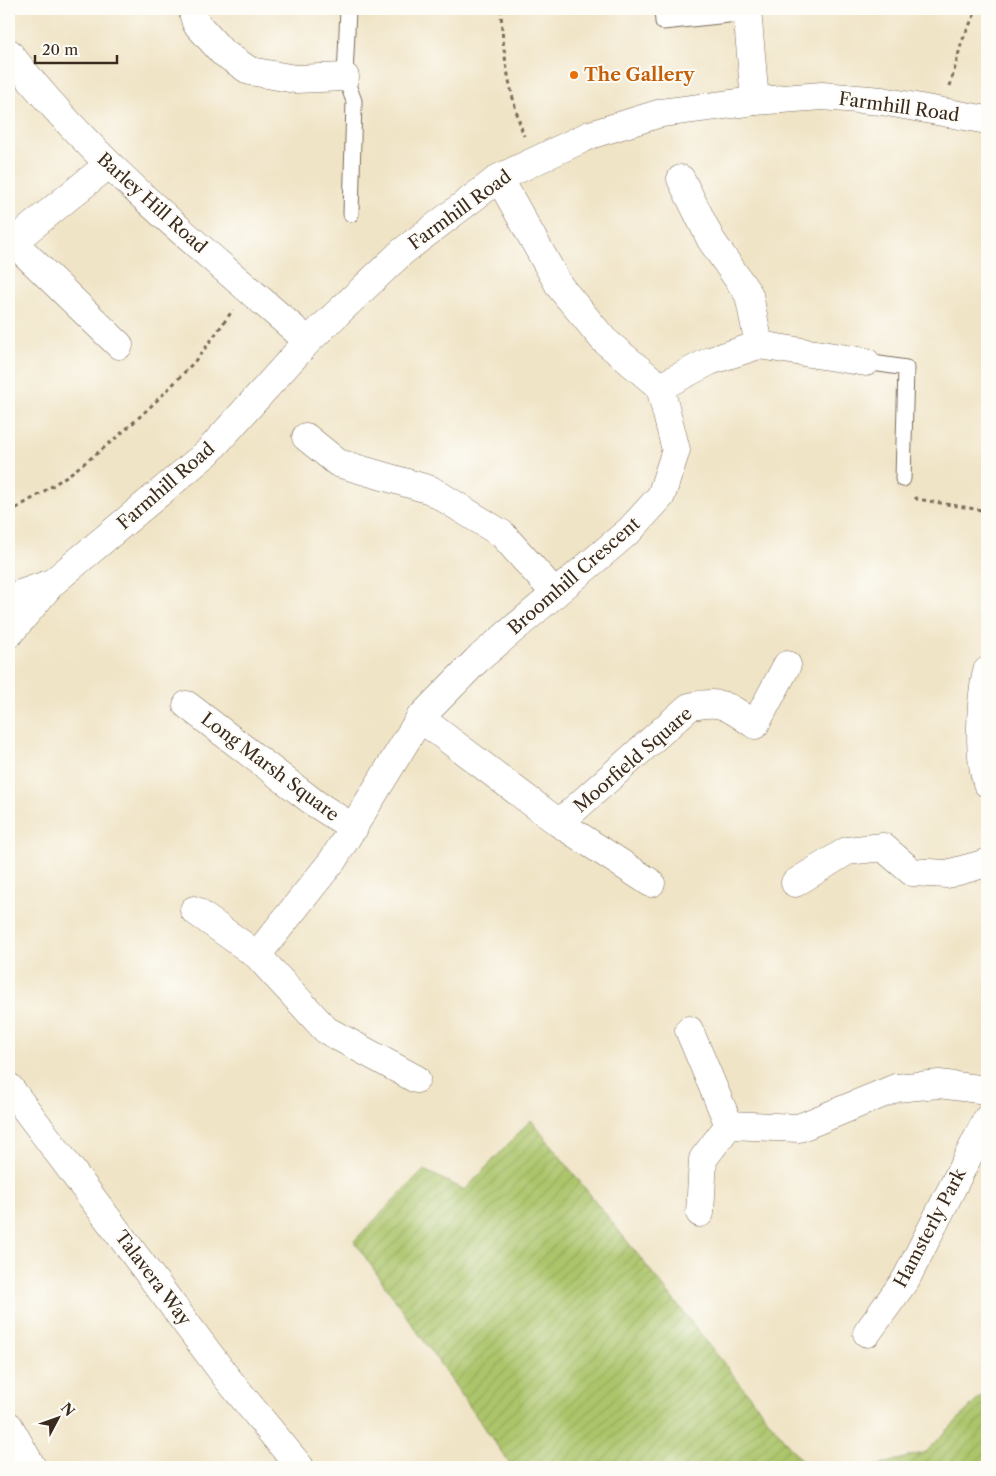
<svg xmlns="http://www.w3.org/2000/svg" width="996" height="1476" font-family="'Libre Caslon Text',serif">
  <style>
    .garden { fill: url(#garden-furrows); stroke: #747844 }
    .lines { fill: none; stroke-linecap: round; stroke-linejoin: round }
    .service-casing { stroke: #7a6b59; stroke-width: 17 }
    .minor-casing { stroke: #7a6b59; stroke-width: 29 }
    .primary-casing { stroke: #7a6b59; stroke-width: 29 }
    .path { stroke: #7a6b59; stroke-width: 3; stroke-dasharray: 4 4; stroke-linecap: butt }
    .service { stroke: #fff; stroke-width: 15 }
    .minor { stroke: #fff; stroke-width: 28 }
    .primary { stroke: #fff; stroke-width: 28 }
    .food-dot { fill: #e8710a; stroke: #fdfcf7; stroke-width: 2 }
    .labels { text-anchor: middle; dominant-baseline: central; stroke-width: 4; stroke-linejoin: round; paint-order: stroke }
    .food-label { font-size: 18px; font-weight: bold; fill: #c56008; stroke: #fdfcf7; text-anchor: start }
    .street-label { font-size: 18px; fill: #3b2a1e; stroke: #fdfcf7 }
  </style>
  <defs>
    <pattern id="garden-furrows" width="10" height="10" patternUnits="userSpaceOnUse" patternTransform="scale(1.25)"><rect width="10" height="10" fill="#acc56b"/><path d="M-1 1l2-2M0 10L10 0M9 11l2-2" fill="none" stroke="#95a95c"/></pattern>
  </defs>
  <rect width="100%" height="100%" fill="#fdfcf7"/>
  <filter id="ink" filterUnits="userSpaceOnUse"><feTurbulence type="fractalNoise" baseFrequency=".02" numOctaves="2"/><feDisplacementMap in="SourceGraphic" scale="10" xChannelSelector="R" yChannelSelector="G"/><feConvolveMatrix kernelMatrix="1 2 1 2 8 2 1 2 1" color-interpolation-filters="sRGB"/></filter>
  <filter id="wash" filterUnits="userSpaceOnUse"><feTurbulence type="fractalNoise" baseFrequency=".0096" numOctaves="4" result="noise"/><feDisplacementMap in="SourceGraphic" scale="20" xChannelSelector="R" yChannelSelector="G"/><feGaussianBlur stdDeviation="1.12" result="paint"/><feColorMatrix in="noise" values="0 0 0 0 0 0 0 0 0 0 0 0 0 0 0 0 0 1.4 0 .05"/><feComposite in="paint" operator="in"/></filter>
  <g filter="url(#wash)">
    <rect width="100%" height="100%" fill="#f0e4c6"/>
    <g class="garden">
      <polygon points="531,1120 806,1467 512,1467 354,1241 424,1170 465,1190"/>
      <polygon points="987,1390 987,1467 872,1467 926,1452"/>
    </g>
  </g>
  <g filter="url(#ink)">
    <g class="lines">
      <g class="service-casing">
        <g id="service">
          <polyline points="348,9 345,77 354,101 351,214"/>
          <polyline points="662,9 663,22 747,13"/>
          <polyline points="866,362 906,368 903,479"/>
        </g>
      </g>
      <g class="minor-casing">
        <g id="minor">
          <polyline points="192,9 196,23 222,52 250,71 295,79 345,77"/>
          <polyline points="747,9 755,101"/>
          <path d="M9,53C94,163 204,250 308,341"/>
          <polyline points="681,179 711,240 749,295 759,345"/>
          <polyline points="13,242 119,345"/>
          <polyline points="9,245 108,165"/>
          <polyline points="660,387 710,361 759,345 866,362"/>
          <polyline points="306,437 338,463 431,490 502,534 555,593"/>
          <polyline points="9,598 52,583"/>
          <polyline points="9,634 52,583 207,453 308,341 402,252 499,178 590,135 661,113 755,101 822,96 882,101 987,120"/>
          <path d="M987,671C980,700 978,755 987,783"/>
          <polyline points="187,705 316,804 354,828"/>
          <polyline points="420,718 559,823 651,883"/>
          <path d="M559,823L689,707C722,699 728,706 755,725L787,665"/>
          <polyline points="795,883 847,851 883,847 912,872 947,874 987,863"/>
          <polyline points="194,910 257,955 326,1030 416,1079"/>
          <polyline points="257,955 333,860 420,718 477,660 630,530 661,496 676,450 660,387 604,340 560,287 499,178"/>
          <polyline points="689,1030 729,1125 703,1159 700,1213"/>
          <polyline points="729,1125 799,1128 896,1088 939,1084 987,1090"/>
          <polyline points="867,1333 906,1279 987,1119"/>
          <polyline points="9,1426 32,1467"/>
        </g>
      </g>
      <g class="primary-casing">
        <polyline id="primary" points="9,1087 227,1378 300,1467"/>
      </g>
      <g class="path">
        <path d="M501,9C502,50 510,96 524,136"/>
        <polyline points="950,86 962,41 977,9"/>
        <polyline points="915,497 917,499 987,511"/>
        <path d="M9,512C80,473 139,422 194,362C208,346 220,327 233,310"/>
      </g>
      <use href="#service" class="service"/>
      <use href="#minor" class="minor"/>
      <use href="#primary" class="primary"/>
    </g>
  </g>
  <circle class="food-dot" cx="574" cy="75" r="5"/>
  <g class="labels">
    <g class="food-label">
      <text x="584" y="75">The Gallery</text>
    </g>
    <g class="street-label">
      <text transform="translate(899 107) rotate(8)">Farmhill Road</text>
      <text transform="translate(152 203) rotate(42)">Barley Hill Road</text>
      <text transform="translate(460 210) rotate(-36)">Farmhill Road</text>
      <text transform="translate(166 486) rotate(-41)">Farmhill Road</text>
      <text transform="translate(574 576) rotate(-41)">Broomhill Crescent</text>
      <text transform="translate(633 760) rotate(-41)">Moorfield Square</text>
      <text transform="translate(270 767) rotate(37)">Long Marsh Square</text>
      <text transform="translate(930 1228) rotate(-62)">Hamsterly Park</text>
      <text transform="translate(153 1278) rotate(53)">Talavera Way</text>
    </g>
  </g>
  <rect width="996" height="1476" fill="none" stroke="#fdfcf7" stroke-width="30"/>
  <g transform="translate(58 1418) rotate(49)" stroke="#fdfcf7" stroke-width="4" paint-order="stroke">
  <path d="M0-4L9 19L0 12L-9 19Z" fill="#3b2a1e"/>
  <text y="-8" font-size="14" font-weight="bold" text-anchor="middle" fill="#3b2a1e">N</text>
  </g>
  <path d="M35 55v8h82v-8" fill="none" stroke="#3b2a1e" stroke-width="2.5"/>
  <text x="42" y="55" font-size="15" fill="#3b2a1e" stroke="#fdfcf7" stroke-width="4" paint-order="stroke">20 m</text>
</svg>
